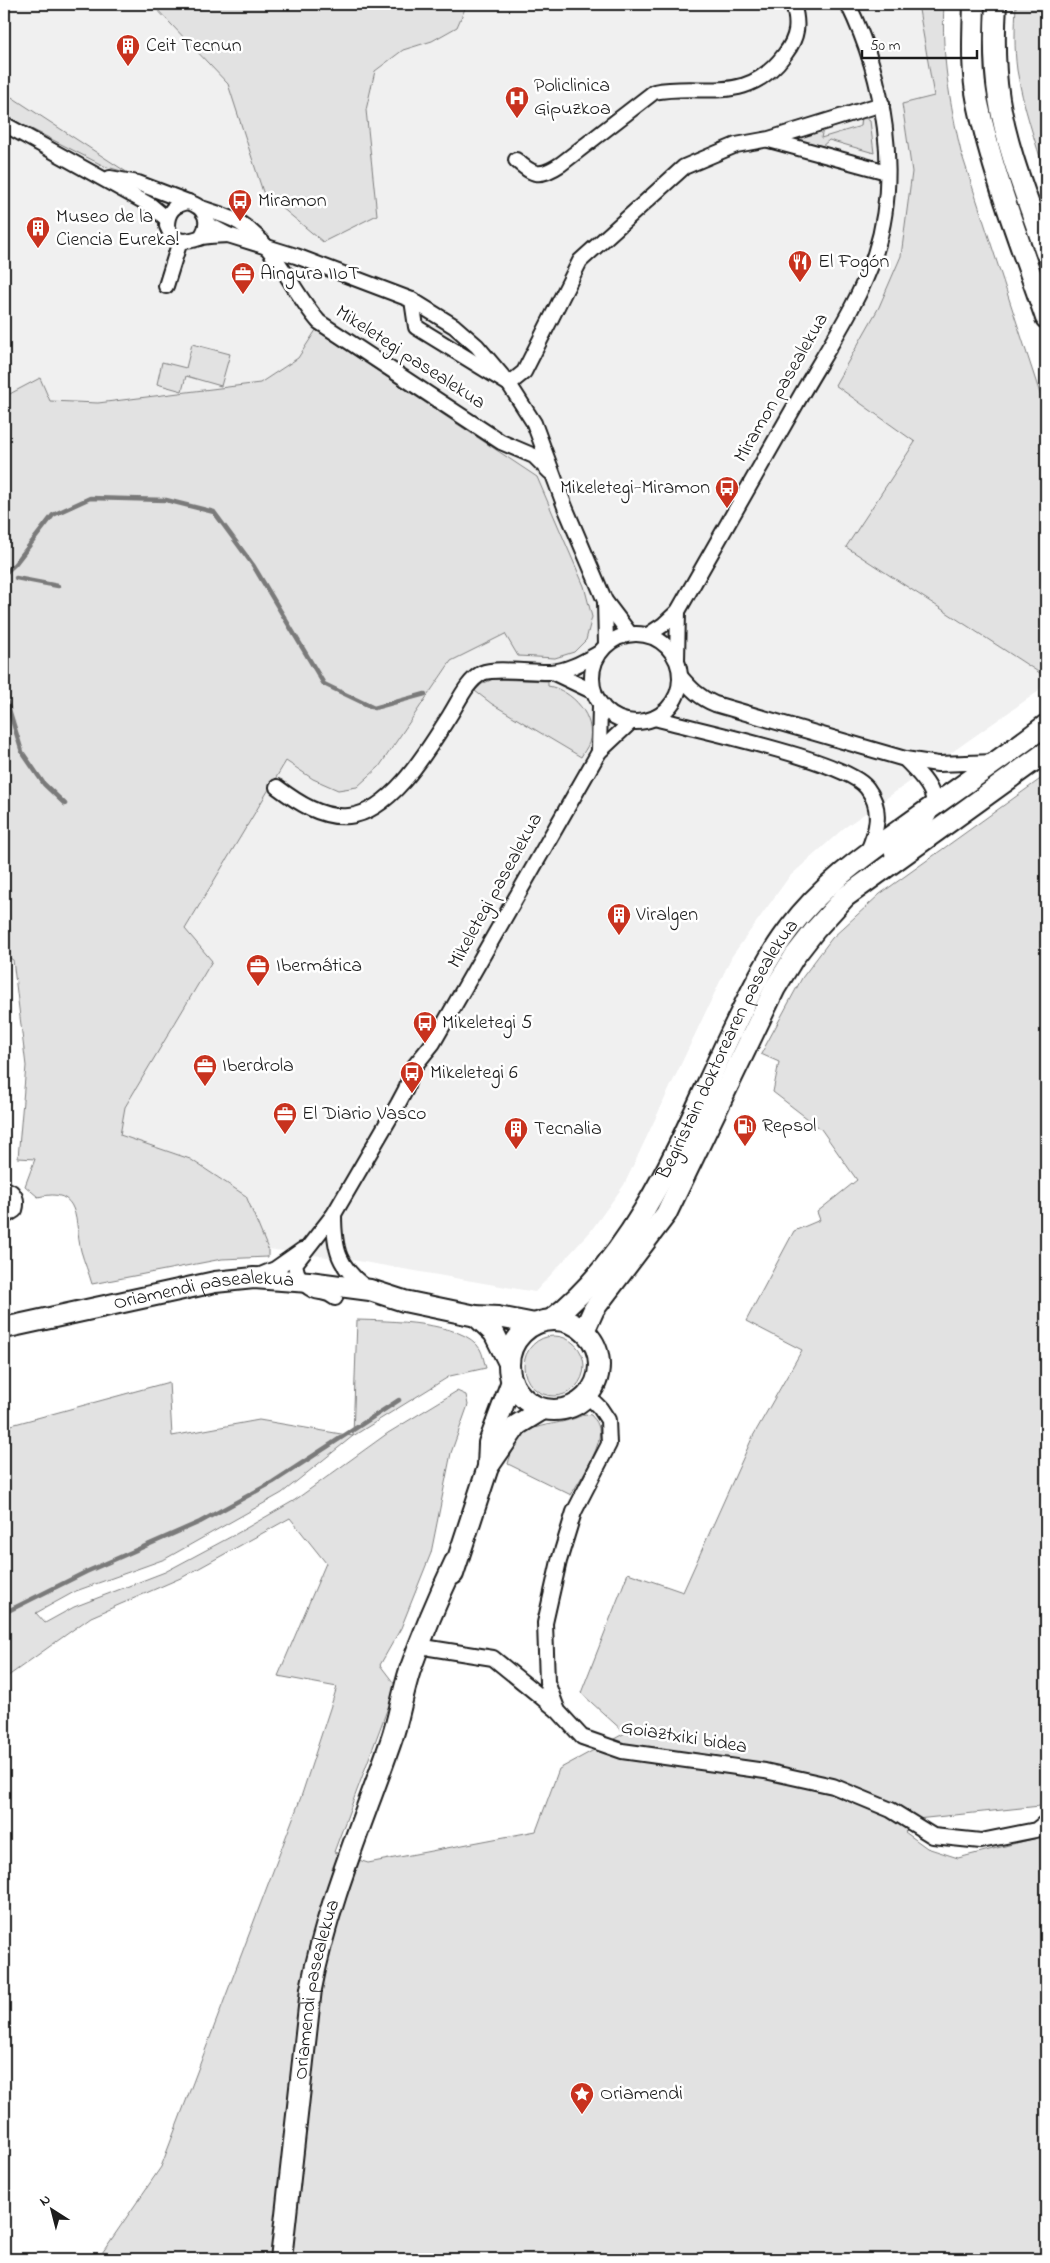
<svg xmlns="http://www.w3.org/2000/svg" width="1050" height="2263" font-family="'Indie Flower',sans-serif">
  <style>
    .built { fill: #f0f0f0 }
    .green { fill: #e2e2e2; stroke: #7f7f7f }
    .lines { fill: none; stroke-linecap: round; stroke-linejoin: round }
    .stream { stroke: #7a7a7a; stroke-width: 4.5 }
    .street-casing { stroke: #1c1c1c; stroke-width: 18 }
    .secondary-casing { stroke: #1c1c1c; stroke-width: 24 }
    .street { stroke: #fff; stroke-width: 14 }
    .secondary { stroke: #fff; stroke-width: 20 }
    .labels { text-anchor: middle; dominant-baseline: central; stroke-width: 5; stroke-linejoin: round; paint-order: stroke }
    .poi-label { font-size: 20px; fill: #1c1c1c; stroke: #fff; text-anchor: start }
    .street-label { font-size: 20px; fill: #1c1c1c; stroke: #fff }
  </style>
  <rect width="100%" height="100%" fill="#fff"/>
  <filter id="ink" filterUnits="userSpaceOnUse"><feTurbulence type="fractalNoise" baseFrequency=".02" numOctaves="2"/><feDisplacementMap in="SourceGraphic" scale="10" xChannelSelector="R" yChannelSelector="G"/><feConvolveMatrix kernelMatrix="1 2 1 2 8 2 1 2 1" color-interpolation-filters="sRGB"/></filter>
  <g filter="url(#ink)">
    <polygon class="built" points="4,4 152,4 228,84 263,192 377,215 366,110 375,71 403,50 432,41 457,27 467,4 918,4 934,96 902,104 912,172 901,256 879,307 915,442 846,547 1046,677 1046,681 1036,693 844,828 789,877 732,956 624,1185 590,1232 535,1292 358,1261 268,1249 246,1196 190,1159 119,1135 125,1107 185,929 286,761 313,779 379,767 451,661 505,634 316,331 298,358 260,383 98,403 50,401 40,379 4,397"/>
    <g class="green">
      <polygon points="152,4 467,4 457,27 432,41 403,50 375,71 366,110 377,215 323,242 263,192 228,84"/>
      <path d="M918,4H944C941,53 950,104 961,152L1046,412V677L846,547L915,442L835,385L879,307L901,256L912,172L902,104L934,96Z"/>
      <path d="M1016,4H1046V176C1035,141 1023,106 1017,70C1014,48 1015,26 1016,4Z"/>
      <polygon points="4,92 128,173 104,166 4,115"/>
      <polygon points="862,116 870,121 874,153 829,140 820,148 797,141 796,138 823,129 821,138 861,126"/>
      <path d="M316,330L537,477L584,586L592,617L586,640L574,652L555,658L518,656L505,634L451,661L379,767L357,787L338,790L313,779L286,761L185,929L212,961L125,1107L120,1135L190,1159L246,1196L268,1249V1257L222,1259L92,1284C89,1273 84,1262 81,1251C74,1222 82,1186 38,1197L25,1186L35,1159L18,1158L26,1066L13,960L4,955V397L40,378L50,401L98,403L260,383L298,358Z"/>
      <polygon points="192,344 230,354 221,386 186,376 182,391 157,384 162,362 186,368"/>
      <path d="M493,679L548,681V686C572,690 597,717 589,743C587,748 583,753 581,757L492,704L475,691L482,684Z"/>
      <path d="M1046,775V1811L1040,1806L917,1819L905,1832L927,1848L958,1858L1036,1838L1046,1831V2259H98L161,2167L301,1797L337,1687L278,1676L326,1563L290,1518L183,1577L91,1617L4,1679V1427L169,1382L172,1436L259,1420L353,1436L357,1320C386,1321 464,1321 480,1349C483,1354 484,1362 486,1368L450,1376L353,1436L282,1493L165,1559L76,1591L36,1613L45,1623L74,1607L165,1572L236,1534L295,1500L388,1433L457,1391L466,1395L468,1405L451,1453L431,1553L401,1628L380,1665L396,1686L334,1852L368,1863L536,1831L559,1769L625,1733L581,1693L628,1573L683,1592L753,1436L802,1350L746,1321L794,1231L820,1220L817,1212L857,1180L821,1129L773,1092L779,1062L761,1054L802,978L832,938L880,894Z"/>
      <circle cx="554" cy="1366" r="30"/>
      <path d="M585,1414L591,1415C593,1418 597,1421 598,1425C606,1443 580,1479 571,1495L508,1464C521,1414 549,1432 585,1414Z"/>
    </g>
    <g class="lines">
      <g class="stream">
        <polyline points="4,574 15,564 53,515 90,498 166,500 214,512 253,565 324,684 374,708 425,694"/>
        <polyline points="16,578 58,586"/>
        <polyline points="4,693 22,752 44,784 65,804"/>
        <polyline points="4,1613 86,1572 200,1522 273,1482 399,1400"/>
      </g>
      <g class="street-casing">
        <g id="street">
          <polyline points="4,124 150,205 167,219"/>
          <polyline points="769,140 887,172"/>
          <path d="M516,160C534,176 540,178 561,164L654,92C704,82 746,107 785,54C798,37 799,24 793,4"/>
          <polyline points="110,178 138,183 188,202"/>
          <path d="M201,208C213,212 229,216 240,223C277,247 291,290 319,322L501,442L534,456L550,472"/>
          <polyline points="207,224 228,235 296,256 412,300 454,326 477,346 509,384 534,423 565,507 605,601 630,634"/>
          <path d="M200,238C212,223 206,207 188,202C174,204 167,212 167,226C173,243 184,243 199,238C208,235 219,236 228,235"/>
          <polyline points="166,286 180,241"/>
          <polyline points="412,300 416,327 509,384 524,372 580,261 684,167 736,145 769,139 882,104"/>
          <polyline points="605,601 606,644"/>
          <circle cx="636" cy="678" r="44"/>
          <path d="M648,635L663,625L678,611C717,542 757,473 796,404C822,357 859,304 875,254C901,174 884,78 848,4"/>
          <polyline points="677,660 678,611"/>
          <polyline points="552,672 594,692"/>
          <path d="M680,676C691,689 700,698 715,704L905,759L938,764L995,762"/>
          <path d="M655,718C696,730 846,760 867,788C883,809 877,831 867,853"/>
          <polyline points="599,752 600,705"/>
          <path d="M277,787C297,802 322,819 349,816C392,812 429,748 450,715C459,701 467,681 482,673C495,667 534,673 550,672C568,671 583,662 599,653"/>
          <path d="M892,853C906,840 940,816 932,794C928,781 914,769 905,759"/>
          <path d="M4,1189C15,1191 18,1200 15,1210L4,1217"/>
          <path d="M334,1214C334,1250 338,1267 368,1289"/>
          <polyline points="258,1276 275,1269 302,1250"/>
          <path d="M335,1298C326,1290 322,1294 313,1290C303,1285 296,1274 295,1264L334,1214L398,1104L406,1089L412,1069L433,1043L599,752L631,722"/>
          <polyline points="587,1395 600,1408 608,1420 609,1444 574,1512 559,1561 545,1623 547,1682 558,1711 582,1737 622,1751 765,1771 833,1786 891,1810 933,1836 981,1841 1036,1830 1046,1822"/>
          <polyline points="430,1648 493,1658 557,1710"/>
        </g>
      </g>
      <g class="secondary-casing">
        <g id="secondary">
          <path d="M974,4C973,37 971,70 978,103C993,176 1022,248 1046,318"/>
          <path d="M996,4C994,36 994,67 999,99C1007,151 1029,203 1046,253"/>
          <polyline points="476,1316 494,1333 509,1363"/>
          <path id="s1" d="M551,1320C639,1252 683,1135 729,1037C747,1000 764,962 789,929C820,887 862,857 904,827C951,793 1000,760 1046,725"/>
          <circle cx="554" cy="1365" r="45"/>
          <path id="s2" d="M4,1328L215,1282L254,1278L309,1282L370,1290L404,1301L476,1316L498,1317L535,1324"/>
          <polyline points="584,1331 594,1309 666,1214 775,988 794,957 815,930 845,897 1046,752"/>
          <polyline points="488,1467 517,1425 543,1409"/>
          <polyline points="453,1574 488,1467 489,1443 512,1381"/>
          <path id="s3" d="M281,2259L311,1989C327,1904 362,1824 390,1744C399,1720 402,1694 410,1670C423,1633 438,1598 455,1562"/>
        </g>
      </g>
      <use href="#street" class="street"/>
      <use href="#secondary" class="secondary"/>
    </g>
  </g>
  <defs>
    <g id="building-pin" transform="scale(1.25)"><path d="M0 17L-7.5 6A9.5 9.5 0 1 1 7.5 6Z" fill="#c8321e" stroke="#fff"/><path d="M-4-6H4V6H1V3H-1V6H-4ZM-2.5-4.3h1.7v1.8h-1.7ZM.8-4.3h1.7v1.8H.8ZM-2.5-1h1.7V.8h-1.7ZM.8-1h1.7V.8H.8Z" fill="#fff"/></g>
    <g id="hospital-pin" transform="scale(1.25)"><path d="M0 17L-7.5 6A9.5 9.5 0 1 1 7.5 6Z" fill="#c8321e" stroke="#fff"/><path d="M-5-5h3v3.5h4V-5h3V5h-3V1.5h-4V5h-3Z" fill="#fff"/></g>
    <g id="bus-pin" transform="scale(1.25)"><path d="M0 17L-7.5 6A9.5 9.5 0 1 1 7.5 6Z" fill="#c8321e" stroke="#fff"/><path d="M-5-6H5V4H4V6H2V4H-2V6H-4V4H-5ZM-3.5-4V0h7V-4ZM-3.5 1.2v1.5H-2V1.2ZM2 1.2v1.5H3.5V1.2Z" fill="#fff"/></g>
    <g id="restaurant-pin" transform="scale(1.25)"><path d="M0 17L-7.5 6A9.5 9.5 0 1 1 7.5 6Z" fill="#c8321e" stroke="#fff"/><path d="M-5-6h1v4h1v-4h1v4h1v-4h1v5L-1.5 .5V6h-2V.5L-5-1ZM5-6V6H3V1.5H1.5Q1.5-4 5-6Z" fill="#fff"/></g>
    <g id="office-pin" transform="scale(1.25)"><path d="M0 17L-7.5 6A9.5 9.5 0 1 1 7.5 6Z" fill="#c8321e" stroke="#fff"/><path d="M-6-3h4V-5.5h4V-3h4V5H-6ZM-1-4.5V-3h2v-1.5ZM-6 0V1H6V0Z" fill="#fff"/></g>
    <g id="fuel-pin" transform="scale(1.25)"><path d="M0 17L-7.5 6A9.5 9.5 0 1 1 7.5 6Z" fill="#c8321e" stroke="#fff"/><path d="M-5.5-6h7V0h2V4h1.3V-2.5L3-4.5l.8-.8L6-3V5H2.5V1h-1V6h-7ZM-4.2-4.7v3.2H.2V-4.7Z" fill="#fff"/></g>
    <g id="sight-pin" transform="scale(1.25)"><path d="M0 17L-7.5 6A9.5 9.5 0 1 1 7.5 6Z" fill="#c8321e" stroke="#fff"/><path d="M0-6L1.8-2.2L6-1.7L2.9 1.2L3.7 5.4L0 3.3L-3.7 5.4L-2.9 1.2L-6-1.7L-1.8-2.2Z" fill="#fff"/></g>
  </defs>
  <g fill-rule="evenodd">
    <use href="#building-pin" x="128" y="46"/>
    <use href="#hospital-pin" x="517" y="98"/>
    <use href="#bus-pin" x="240" y="201"/>
    <use href="#building-pin" x="38" y="228"/>
    <use href="#restaurant-pin" x="800" y="262"/>
    <use href="#office-pin" x="243" y="274"/>
    <use href="#bus-pin" x="727" y="488"/>
    <use href="#building-pin" x="619" y="915"/>
    <use href="#office-pin" x="258" y="966"/>
    <use href="#bus-pin" x="425" y="1023"/>
    <use href="#office-pin" x="205" y="1066"/>
    <use href="#bus-pin" x="412" y="1073"/>
    <use href="#office-pin" x="285" y="1114"/>
    <use href="#fuel-pin" x="745" y="1126"/>
    <use href="#building-pin" x="516" y="1129"/>
    <use href="#sight-pin" x="582" y="2094"/>
  </g>
  <g class="labels">
    <g class="poi-label">
      <text x="146" y="46">Ceit Tecnun</text>
      <text x="534" y="86">Policlinica<tspan x="534" dy="23">Gipuzkoa</tspan></text>
      <text x="258" y="201">Miramon</text>
      <text x="56" y="217">Museo de la<tspan x="56" dy="23">Ciencia Eureka!</tspan></text>
      <text x="818" y="262">El Fogón</text>
      <text x="260" y="274">Aingura IIoT</text>
      <text x="710" y="488" text-anchor="end">Mikeletegi-Miramon</text>
      <text x="636" y="915">Viralgen</text>
      <text x="276" y="966">Ibermática</text>
      <text x="442" y="1023">Mikeletegi 5</text>
      <text x="222" y="1066">Iberdrola</text>
      <text x="430" y="1073">Mikeletegi 6</text>
      <text x="302" y="1114">El Diario Vasco</text>
      <text x="762" y="1126">Repsol</text>
      <text x="534" y="1129">Tecnalia</text>
      <text x="600" y="2094">Oriamendi</text>
    </g>
    <g class="street-label">
      <text transform="translate(410 358) rotate(33)">Mikeletegi pasealekua</text>
      <text transform="translate(782 388) rotate(-60)">Miramon pasealekua</text>
      <text transform="translate(496 891) rotate(-61)">Mikeletegi pasealekua</text>
      <text stroke="none"><textPath href="#s1" startOffset="326">Begiristain doktorearen pasealekua</textPath></text>
      <text stroke="none"><textPath href="#s2" startOffset="204">Oriamendi pasealekua</textPath></text>
      <text transform="translate(684 1738) rotate(9)">Goiaztxiki bidea</text>
      <text stroke="none"><textPath href="#s3" startOffset="272">Oriamendi pasealekua</textPath></text>
    </g>
  </g>
  <rect width="1050" height="2263" fill="none" stroke="#fff" stroke-width="20"/>
  <rect x="10" y="10" width="1030" height="2243" fill="none" stroke="#1c1c1c" stroke-width="2" filter="url(#ink)"/>
  <g transform="translate(52 2210) rotate(324)" stroke="#ffffff" stroke-width="4" paint-order="stroke">
  <path d="M0-4L9 19L0 12L-9 19Z" fill="#1c1c1c"/>
  <text y="-8" font-size="14" font-weight="bold" text-anchor="middle" fill="#1c1c1c">N</text>
  </g>
  <path d="M862 50v8h115v-8" fill="none" stroke="#1c1c1c" stroke-width="2.5"/>
  <text x="870" y="50" font-size="15" fill="#1c1c1c" stroke="#ffffff" stroke-width="4" paint-order="stroke">50 m</text>
</svg>
